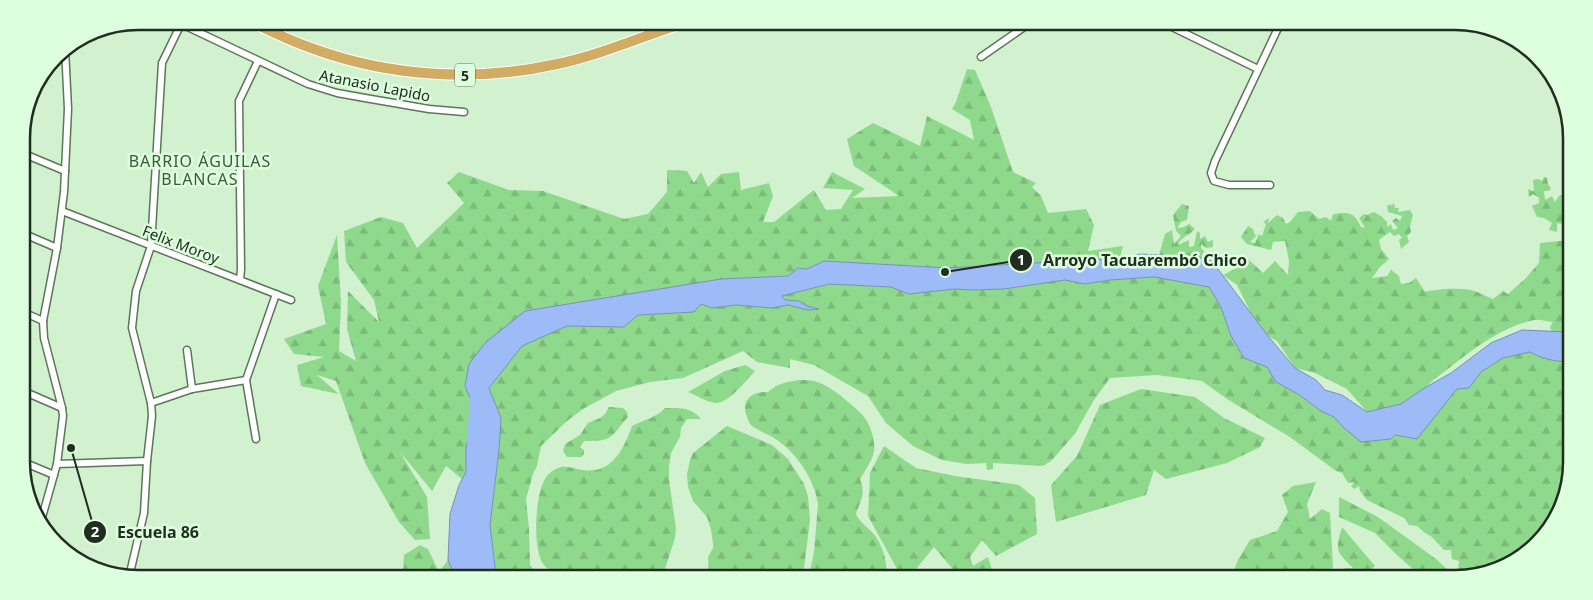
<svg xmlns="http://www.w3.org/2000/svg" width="1593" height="600" font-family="'Noto Sans',sans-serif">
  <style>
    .forest { fill: url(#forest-firs) }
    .water { fill: #9dbbf7; stroke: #7890b7 }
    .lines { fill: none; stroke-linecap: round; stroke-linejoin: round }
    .river { stroke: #9dbbf7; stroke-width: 10 }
    .minor-casing { stroke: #5b775a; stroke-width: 9 }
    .highway-casing { stroke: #fff; stroke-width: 12 }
    .minor { stroke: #fff; stroke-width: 6 }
    .highway { stroke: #d1ac62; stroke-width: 10 }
    .labels { text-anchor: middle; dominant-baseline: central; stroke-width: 5; stroke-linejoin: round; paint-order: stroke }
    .shield { fill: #deffdd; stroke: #5a6c59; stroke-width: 1 }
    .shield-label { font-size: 14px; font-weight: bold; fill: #212d21 }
    .street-label { font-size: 15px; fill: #212d21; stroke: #deffdd }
    .neighbourhood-label { font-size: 16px; letter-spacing: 1px; fill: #3c573a; stroke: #deffdd }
    .rim { fill: none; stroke: #212d21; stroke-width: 2.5 }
    .leader { fill: none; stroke: #212d21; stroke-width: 2 }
    .callout-dot { fill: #212d21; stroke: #deffdd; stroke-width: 2 }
    .mark-label { font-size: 15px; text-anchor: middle; font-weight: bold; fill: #fff }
    .callout-label { font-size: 16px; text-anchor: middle; font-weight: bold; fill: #212d21; stroke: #deffdd; stroke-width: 5; stroke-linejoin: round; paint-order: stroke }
  </style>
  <defs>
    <pattern id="forest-firs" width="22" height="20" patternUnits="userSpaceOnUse" patternTransform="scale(1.25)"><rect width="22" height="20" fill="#8fd98d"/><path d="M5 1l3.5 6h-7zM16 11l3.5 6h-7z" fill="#7bbb79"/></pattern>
  </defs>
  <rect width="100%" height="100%" fill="#d1f1cf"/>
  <g class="forest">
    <polygon points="967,69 975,70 991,107 1013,172 1036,183 1032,187 1041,196 1048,213 1086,209 1094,225 1088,251 1123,246 1120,258 948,268 824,261 807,269 798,268 788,276 721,279 525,311 465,386 478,417 466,445 466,472 462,479 446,466 432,491 400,452 427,497 430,539 415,540 399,522 365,463 336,381 317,375 339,394 301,386 297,365 324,357 294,354 284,339 326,324 318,286 337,235 341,303 339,351 356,361 347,329 348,291 379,322 374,300 346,262 344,231 381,217 403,223 417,248 464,203 447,183 459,172 509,190 543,191 624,219 648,214 667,192 667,170 687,171 694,183 701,172 708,187 721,174 739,172 741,190 769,183 773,196 763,222 774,222 814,190 826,210 841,209 853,190 823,188 832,172 865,189 852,198 899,196 854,166 847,139 873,123 920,146 927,116 974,140 970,120 952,109 956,102"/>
    <polygon points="1544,177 1547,178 1548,184 1551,188 1549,191 1544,191 1545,200 1552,196 1555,202 1559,196 1569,193 1570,194 1569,222 1561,224 1557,223 1557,232 1549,230 1552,223 1544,218 1537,217 1532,206 1539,203 1539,198 1533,194 1529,197 1528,191 1529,189 1532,191 1534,191 1533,180 1538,179 1542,181"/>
    <path d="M1394,203L1395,208H1399L1398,212L1410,210L1413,215L1410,226L1411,232L1407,236L1409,242L1401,249L1399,240L1402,238L1399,234L1394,236L1390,232L1379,240L1381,249L1389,259L1380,267L1372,278L1387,276L1391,270L1399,276L1401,284L1409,283L1416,278L1425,292C1437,289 1462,287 1474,291C1481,293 1487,297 1493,299L1503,291L1508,294L1525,279L1539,263L1540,243L1569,240L1568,332H1552L1550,327L1553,322C1546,322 1540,319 1534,320C1495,328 1463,358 1432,381L1426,387L1401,404L1367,412L1347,389L1315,373L1295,368L1277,341L1268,336L1250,311L1237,285L1223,275L1237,268L1228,260L1248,259L1263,273L1275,261L1288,275L1289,261L1285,241L1273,242L1271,250L1247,244L1241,237L1248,226L1253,229L1255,235H1257L1250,242L1255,243L1259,234L1262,236L1266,224L1263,222L1269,218L1268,223L1277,215L1283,218L1286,224L1290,222L1298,212L1310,211L1319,219L1326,217L1331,221L1333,214C1348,212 1354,211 1361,227L1365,228L1359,218L1364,214L1367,215L1374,212L1381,216L1387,222V227L1391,224L1393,230L1398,228L1392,221L1396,218L1400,221L1402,216L1388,212L1387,206L1391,204V206Z"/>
    <path d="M1182,204L1189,206L1187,220L1181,222L1177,228L1184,227L1189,224L1195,229C1188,237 1182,235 1178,245L1189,240V247L1194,246L1197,231L1200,233V239L1205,236L1208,242L1213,240V247L1206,248L1201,244V248L1204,251L1201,258L1159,255L1165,234L1172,230L1174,244L1181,236L1176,231L1173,215Z"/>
    <path d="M1154,277L1209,287L1221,307L1231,336L1244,358L1267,367L1276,382L1298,394L1321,411L1334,417L1344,428L1395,435L1457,389L1469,388L1481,372L1503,358L1530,352C1542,359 1554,361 1567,362L1566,499L1526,555L1473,574V570L1469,568L1464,572L1458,570L1459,561L1452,559L1451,550H1444L1432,537L1425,533L1417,526L1409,525L1404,518L1367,500L1360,491L1359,486L1354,489L1351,486L1355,482L1348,483L1342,473L1336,471L1290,437L1227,399L1202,381L1157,375L1110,378L1094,400L1074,435L1051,461L1043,466L993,463V469L987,470L986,463L967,464L942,460L913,446L886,423L868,396L814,365L790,359V368L757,362L743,351L683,378L650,382L616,391L583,409L567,421L541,446L537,466L533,474L526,499L529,529L530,565L539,575L496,574L490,525L499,450L501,418L489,388L522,346L567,326L624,327L638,315L694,312L701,304L712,308L736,305L772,308L788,305L808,310L817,308L807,306L799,301L785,300L782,296L829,284L891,287L909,294L955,289L972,290L1004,289L1065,280L1085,284L1110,280Z"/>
    <path d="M745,365L755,371C746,380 729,404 715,403C706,402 696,395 688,392L725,371Z"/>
    <path d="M799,380C807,380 815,380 822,384C833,388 862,412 867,421C870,427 874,437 874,444C876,457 866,468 860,479C866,494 861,499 856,514C859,521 866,526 872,532C882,543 888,561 886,576H809L814,552L818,504C814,478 796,452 774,438C768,434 754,429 750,424C749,422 748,420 747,417C740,400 752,391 768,392C778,383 787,382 799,380Z"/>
    <polygon points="1141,389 1195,397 1224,418 1265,438 1260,447 1227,463 1166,479 1154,470 1146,495 1056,522 1051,485 1077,456 1100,405"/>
    <path d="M609,407L623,408L627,412L628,417C622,423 616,434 608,438C605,441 590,441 584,441L580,447L584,450V454L581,457H567L563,451L565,444L580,435L588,423L600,418L605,414Z"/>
    <path d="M665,408C681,408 691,407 701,419H687L681,428L680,437L671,453L669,466V479L676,529L675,538L663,575H556C553,571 547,569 544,565C532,551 535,494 545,479C547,475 553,470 556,469C565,464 574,469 583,470C611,475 624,449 632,426C645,419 656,418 665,408Z"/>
    <polygon points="727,426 772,445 788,459 804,484 808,496 810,520 803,576 709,575 708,557 713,548 713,543 711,529 707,517 693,501 688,487 687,474 690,460 693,453"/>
    <polygon points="884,446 916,468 955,476 1019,485 1035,498 1037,534 996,556 982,540 970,557 973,566 988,557 994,576 957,576 957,574 934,547 916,569 897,569 868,516 870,473"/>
    <polygon points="1316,482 1307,504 1310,519 1322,509 1330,513 1333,567 1327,578 1313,578 1295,572 1297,578 1231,578 1238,560 1250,540 1277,531 1288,512 1282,495 1293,486"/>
    <polygon points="1339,497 1378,517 1436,559 1457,578 1423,578 1398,556 1375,533 1339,517"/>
    <path d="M1342,527L1375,566L1367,574L1374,578H1340L1345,568H1353C1336,551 1335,551 1342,527Z"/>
    <polygon points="420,545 428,549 439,572 448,560 454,574 416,574 415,570 412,574 403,574 404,555"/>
  </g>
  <path class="water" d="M1141,254L1199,257L1212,261L1268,336L1295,368L1316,380L1325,390L1342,395L1367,412L1401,404L1426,387L1451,373L1491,343L1522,330L1568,332L1567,362C1554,361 1542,359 1530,352L1503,358L1481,372L1469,388L1457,389L1417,439L1395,435L1391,439L1361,442L1344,428L1334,417L1321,411L1298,394L1276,382L1267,367L1244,358L1231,336L1221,307L1209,287L1154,277L1110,280L1085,284L1065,280L1004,289L972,290L955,289L909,294L891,287L829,284L782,296L785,300L799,301L807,306L819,309L808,310L788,305L772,308L736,305L712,308L701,304L694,312L638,315L624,327L567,326L522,346L489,388L501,418L499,450L490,525L496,574H454L448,560L450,514L459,485L466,472V445L478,417L465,386L469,364L485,343L525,311L721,279L788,276L798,268L807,269L824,261L948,268L1120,258Z"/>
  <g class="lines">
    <polyline class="river" points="472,443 475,395"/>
    <g class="minor-casing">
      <g id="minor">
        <polyline points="175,21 308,84 337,93 365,98 429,109 464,112"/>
        <polyline points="1170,26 1258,69"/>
        <polyline points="981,57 1027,25"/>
        <polyline points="22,153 65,171"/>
        <polyline points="1270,185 1229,185 1214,181 1211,173 1215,161 1279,26"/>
        <polyline points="62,211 291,300"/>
        <polyline points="22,233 57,248"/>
        <polyline points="240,280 241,269 239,101 258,61"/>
        <polyline points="23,312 43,321"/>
        <polyline points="187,350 192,389"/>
        <polyline points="23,391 62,408"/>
        <polyline points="151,403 192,389 246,380"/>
        <polyline points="256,439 246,380 276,294"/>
        <polyline points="23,462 54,475"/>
        <polyline points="57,464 147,461"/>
        <polyline points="41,521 57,464 63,416 62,408 44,338 43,321 57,248 64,192 68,109 65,48"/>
        <polyline points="130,573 144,513 147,461 152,416 151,403 132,328 136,291 151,246 162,63 181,24"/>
      </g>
    </g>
    <g class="highway-casing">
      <path id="highway" d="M252,22C272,32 293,42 314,49C391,77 477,82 557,64C599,55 639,38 680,24"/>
    </g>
    <use href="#minor" class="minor"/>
    <use href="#highway" class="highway"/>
  </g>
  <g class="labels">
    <rect class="shield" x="455" y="63.5" width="20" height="23" rx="4"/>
    <g class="shield-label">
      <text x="465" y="75">5</text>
    </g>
    <g class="street-label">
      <text transform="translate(375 85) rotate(11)">Atanasio Lapido</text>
      <text transform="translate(181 244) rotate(21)">Felix Moroy</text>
    </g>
    <g class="neighbourhood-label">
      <text x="200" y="161">BARRIO ÁGUILAS<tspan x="200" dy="18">BLANCAS</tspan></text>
    </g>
  </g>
  <path d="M0 0H1593V600H0ZM138 30H1455A108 108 0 0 1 1563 138V462A108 108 0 0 1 1455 570H138A108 108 0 0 1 30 462V138A108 108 0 0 1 138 30Z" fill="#deffdd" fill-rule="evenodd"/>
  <path class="rim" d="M138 30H1455A108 108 0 0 1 1563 138V462A108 108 0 0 1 1455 570H138A108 108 0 0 1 30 462V138A108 108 0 0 1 138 30Z"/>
  <path class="leader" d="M945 272L1021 260M71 448L95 532"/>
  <g class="callout-dot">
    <circle cx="945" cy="272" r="5"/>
    <circle cx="71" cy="448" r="5"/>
    <circle cx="1021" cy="260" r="12"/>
    <circle cx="95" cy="532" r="12"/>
  </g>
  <g class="mark-label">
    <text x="1021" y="265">1</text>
    <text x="95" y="537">2</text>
  </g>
  <g class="callout-label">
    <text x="1145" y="266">Arroyo Tacuarembó Chico</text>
    <text x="158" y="538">Escuela 86</text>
  </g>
</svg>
